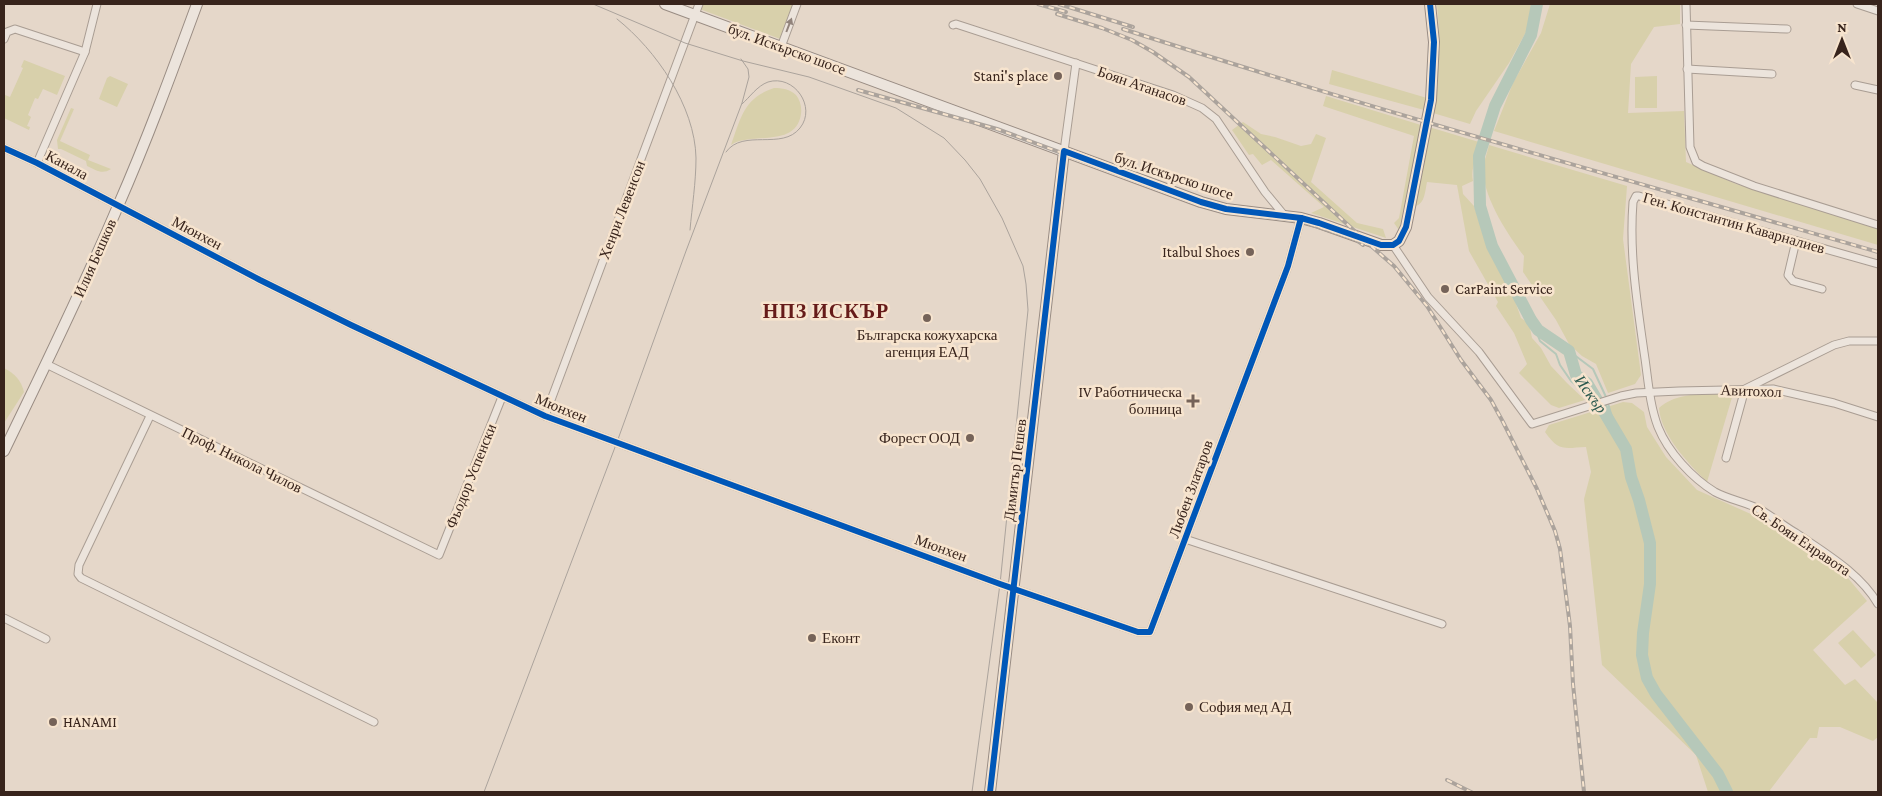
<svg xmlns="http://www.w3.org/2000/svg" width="1882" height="796" font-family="'Crimson Pro',serif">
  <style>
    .green { fill: #d8d0ab }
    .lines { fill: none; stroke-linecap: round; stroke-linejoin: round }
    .stream { stroke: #b6c8b9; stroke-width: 2 }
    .river { stroke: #b6c8b9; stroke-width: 12 }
    .street-casing { stroke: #a99d93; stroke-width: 9 }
    .secondary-casing { stroke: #998c83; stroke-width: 12 }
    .street { stroke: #ece4dc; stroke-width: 7 }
    .secondary { stroke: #ece4dc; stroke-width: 10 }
    .tram { stroke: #aba39c; stroke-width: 1 }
    .rail-casing { stroke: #aba39c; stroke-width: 4 }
    .rail { stroke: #f7e4ce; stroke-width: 2; stroke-dasharray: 5.5; stroke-linecap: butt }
    .cycleway-casing { stroke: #f7e4ce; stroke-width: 9 }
    .cycleway { stroke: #0057b8; stroke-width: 6 }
    .oneway { fill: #92847c }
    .poi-dot { fill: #756359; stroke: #f7e4ce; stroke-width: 2 }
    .labels { text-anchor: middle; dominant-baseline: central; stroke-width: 5; stroke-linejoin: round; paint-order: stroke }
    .street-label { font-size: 15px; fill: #38241c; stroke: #f7e4ce }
    .poi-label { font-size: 15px; fill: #38241c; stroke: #f7e4ce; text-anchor: end }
    .water-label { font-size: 16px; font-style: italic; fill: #2a584d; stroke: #f7e4ce }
    .district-label { font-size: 20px; font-weight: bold; letter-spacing: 1px; fill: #661b19; stroke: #f7e4ce }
  </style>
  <rect width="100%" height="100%" fill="#e5d7c9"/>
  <g class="green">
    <polygon points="699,4 797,4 783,40 697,8"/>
    <polygon points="1437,4 1532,4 1526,32 1509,63 1476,111 1470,124 1433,113 1440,45"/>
    <polygon points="1550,4 1680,4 1680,24 1654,27 1631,64 1628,113 1684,111 1686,162 1736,184 1878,229 1878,245 1494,131 1513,83 1541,33"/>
    <polygon points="24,60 65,76 57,95 43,89 38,99 35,98 28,115 31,117 27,126 30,127 29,130 4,118 4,97 5,95 10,97 23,68 21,67"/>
    <polygon points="1332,70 1427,98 1424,110 1329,84"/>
    <polygon points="110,76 128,84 117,107 99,99 107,78"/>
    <polygon points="1657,76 1657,108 1635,108 1635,77"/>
    <path d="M774,88C782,88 790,89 796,95C800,100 802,107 801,114C796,149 750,131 731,145C741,117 744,98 774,88Z"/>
    <polygon points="1326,96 1421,125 1399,230 1394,223 1399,218 1414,136 1323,106"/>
    <path d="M71,108L74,109L60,141L90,155L88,160L111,169C102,175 96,170 87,166L86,161L61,149H58L57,140Z"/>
    <polygon points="1243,122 1261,134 1275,137 1301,146 1311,144 1316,134 1326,138 1311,182 1357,223 1383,229 1386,238 1311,213 1324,207 1271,160 1262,165 1253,154 1249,155 1232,130"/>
    <path d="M1429,127L1479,142C1478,157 1470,167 1473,181L1462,186L1463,194L1474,206L1486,242L1515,301L1521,318L1529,323L1532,338L1541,348L1551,366L1567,383L1585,400L1559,408L1551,405L1519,373L1527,364L1514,333L1496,306L1498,302L1469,251L1457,185L1427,182C1425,191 1425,203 1416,206L1414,202Z"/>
    <path d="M1489,145L1627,186L1623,239L1641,375L1635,384L1608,393L1596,364L1582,356L1569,344L1556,320L1523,272L1524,256C1508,235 1485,200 1483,172C1483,163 1487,154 1489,145Z"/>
    <path d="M4,368C15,374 21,380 24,392L4,423Z"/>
    <path d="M1733,394L1707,482C1688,463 1661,435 1659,408C1678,391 1709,394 1733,394Z"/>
    <path d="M1623,402L1632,403L1644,412L1647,427L1666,457L1697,490L1762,519L1848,578L1867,601L1813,650L1845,685L1855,679L1878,703V737L1873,741L1840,727H1819L1817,738H1810L1770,790L1771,792H1708L1696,755L1602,665L1584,499L1591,472L1586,447C1564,448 1559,452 1545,432L1549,425Z"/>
    <polygon points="1853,630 1876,655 1861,668 1838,643"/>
  </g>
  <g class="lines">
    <g class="stream">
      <polyline points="1533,323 1540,341 1556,354 1560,365 1571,381 1596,402"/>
      <polyline points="1569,351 1593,369 1606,397 1616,430"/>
    </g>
    <polyline class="river" points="1537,4 1531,35 1495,106 1479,156 1480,206 1492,246 1531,320 1538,330 1569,351 1576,375 1587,383 1626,449 1631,477 1639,500 1650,543 1650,584 1643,633 1642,655 1647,678 1656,694 1718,774 1727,792"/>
    <g class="street-casing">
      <g id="street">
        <polyline points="1686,4 1690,147 1696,162 1703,166 1754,186 1878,225"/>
        <polyline points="1857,4 1878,11"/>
        <polyline points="953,25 956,24 1173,95 1202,108 1216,119 1265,192 1284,215"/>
        <polyline points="1686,25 1787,29"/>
        <polyline points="4,39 7,32 15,29 85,52"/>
        <polyline points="781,47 797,4"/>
        <polyline points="1687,69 1772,74"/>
        <polyline points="1855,85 1878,90"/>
        <polyline points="4,148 37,163 260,280 351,325 545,416 1000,584 1138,632 1150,632 1288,266 1301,218"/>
        <polyline points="1064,151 1076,63"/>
        <polyline points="37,163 85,52 97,4"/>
        <polyline points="1796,241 1788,275 1793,281 1822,289"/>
        <polyline points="1393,245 1428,297 1479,352 1532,424 1621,396 1636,393 1679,391 1773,389 1834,403 1878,417"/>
        <path d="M1878,264L1639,196H1636L1633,202C1629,253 1637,302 1644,352C1648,377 1649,403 1658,427C1668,452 1692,478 1715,492C1730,500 1746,502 1761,510C1773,517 1784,526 1796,533C1825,553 1860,573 1878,604"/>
        <polyline points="46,364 439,555 502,397"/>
        <polyline points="150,416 79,565 78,574 81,578 374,722"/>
        <polyline points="545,416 699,4"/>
        <polyline points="1726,458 1745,389 1834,345 1849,341 1878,341"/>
        <polyline points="1185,539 1442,624"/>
        <polyline points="4,618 46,639"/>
      </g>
    </g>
    <g class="secondary-casing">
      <g id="secondary">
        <polyline points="665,4 1201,202 1226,209 1301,218 1319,223 1381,245 1393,245 1399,241 1406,227 1431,100 1434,42 1430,4"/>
        <path d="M4,451C43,370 83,289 118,206C147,140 172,72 197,4"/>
        <polyline points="990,792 1064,151"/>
      </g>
    </g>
    <use href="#street" class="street"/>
    <use href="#secondary" class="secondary"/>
    <g class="tram">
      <polyline points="593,4 685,43 743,61 809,77 896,108 944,138 965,160 980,179 1002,218 1023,266 1026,284 1028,310 1000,584 972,792"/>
      <path d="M617,19C656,50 695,106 696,158C696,182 692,207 690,230"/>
      <path d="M726,152C743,128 782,151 800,128C817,107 794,74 768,82C757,86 750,97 742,104"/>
      <polyline points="484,792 617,442 686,251 742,103 749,77 748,69 741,59"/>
    </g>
    <g class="rail-casing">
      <g id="rail">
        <polyline points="1038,4 1066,12"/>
        <polyline points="1059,4 1133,27"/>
        <polyline points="1057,14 1102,28 1132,40 1153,52 1189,77 1362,238 1394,266 1427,306 1461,360 1491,400 1503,422 1537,489 1555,531 1560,549 1570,626 1573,684 1584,792"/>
        <path d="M1123,29C1373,110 1626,179 1878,252"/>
        <polyline points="858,90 997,129 1192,201 1223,210 1301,221 1355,239 1363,245"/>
        <polyline points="1447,780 1471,792"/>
      </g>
    </g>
    <use href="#rail" class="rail"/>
    <g class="cycleway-casing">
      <g id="cycleway">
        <polyline points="4,148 37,163 260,280 351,325 545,416 1000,584 1138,632 1150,632 1288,266 1301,218"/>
        <polyline points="990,792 1064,151 1201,202 1226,209 1301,218 1319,223 1381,245 1393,245 1399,241 1406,227 1431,100 1434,42 1430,4"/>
      </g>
    </g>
    <use href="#cycleway" class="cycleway"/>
  </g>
  <defs><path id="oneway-solid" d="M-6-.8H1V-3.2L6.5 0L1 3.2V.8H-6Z" transform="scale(1.25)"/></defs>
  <use class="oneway" href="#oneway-solid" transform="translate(789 25) rotate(-69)"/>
  <g class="poi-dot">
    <circle cx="1058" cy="76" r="5"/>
    <circle cx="1250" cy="252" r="5"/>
    <circle cx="1445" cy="289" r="5"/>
    <circle cx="927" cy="318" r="5"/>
    <path d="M1190.5 393.5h5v5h5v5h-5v5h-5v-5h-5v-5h5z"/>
    <circle cx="970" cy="438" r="5"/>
    <circle cx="812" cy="638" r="5"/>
    <circle cx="1189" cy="707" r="5"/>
    <circle cx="53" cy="722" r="5"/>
  </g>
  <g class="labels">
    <g class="street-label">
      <text transform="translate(787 49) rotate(20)">бул. Искърско шосе</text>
      <text transform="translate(1142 86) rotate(19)">Боян Атанасов</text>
      <text transform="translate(67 165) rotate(28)">Канала</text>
      <text transform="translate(1174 176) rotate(18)">бул. Искърско шосе</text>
      <text transform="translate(622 210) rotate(-69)">Хенри Левенсон</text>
      <text transform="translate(1734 223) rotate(16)">Ген. Константин Каварналиев</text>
      <text transform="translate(197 233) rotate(28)">Мюнхен</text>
      <text transform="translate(95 258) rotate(-66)">Илия Бешков</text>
      <text transform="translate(1751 391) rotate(2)">Авитохол</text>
      <text transform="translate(561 408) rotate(22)">Мюнхен</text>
      <text transform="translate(242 460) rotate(26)">Проф. Никола Чилов</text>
      <text transform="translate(1015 470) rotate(-83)">Димитър Пешев</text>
      <text transform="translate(471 476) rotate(-68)">Фьодор Успенски</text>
      <text transform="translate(1191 489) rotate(-70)">Любен Златаров</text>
      <text transform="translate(1801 540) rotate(34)">Св. Боян Енравота</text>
      <text transform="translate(941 548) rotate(20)">Мюнхен</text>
    </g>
    <g class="poi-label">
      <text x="1048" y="76">Stani's place</text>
      <text x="1240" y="252">Italbul Shoes</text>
      <text x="1455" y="289" text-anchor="start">CarPaint Service</text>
      <text x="927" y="335" text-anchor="middle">Българска кожухарска<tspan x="927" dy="17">агенция ЕАД</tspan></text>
      <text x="1182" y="392">IV Работническа<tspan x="1182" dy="17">болница</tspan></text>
      <text x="960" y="438">Форест ООД</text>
      <text x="822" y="638" text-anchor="start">Еконт</text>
      <text x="1199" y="707" text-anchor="start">София мед АД</text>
      <text x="63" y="722" text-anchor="start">HANAMI</text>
    </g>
    <g class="water-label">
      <text transform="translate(1591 394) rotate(54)">Искър</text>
    </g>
    <g class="district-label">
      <text x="826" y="311">НПЗ ИСКЪР</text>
    </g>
  </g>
  <rect width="1882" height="796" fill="none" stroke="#38241c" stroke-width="10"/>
  <g transform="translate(1842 40)" stroke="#f7e4ce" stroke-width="4" paint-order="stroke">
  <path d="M0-4L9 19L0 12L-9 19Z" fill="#38241c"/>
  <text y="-8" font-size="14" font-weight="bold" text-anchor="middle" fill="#38241c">N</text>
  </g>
</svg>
